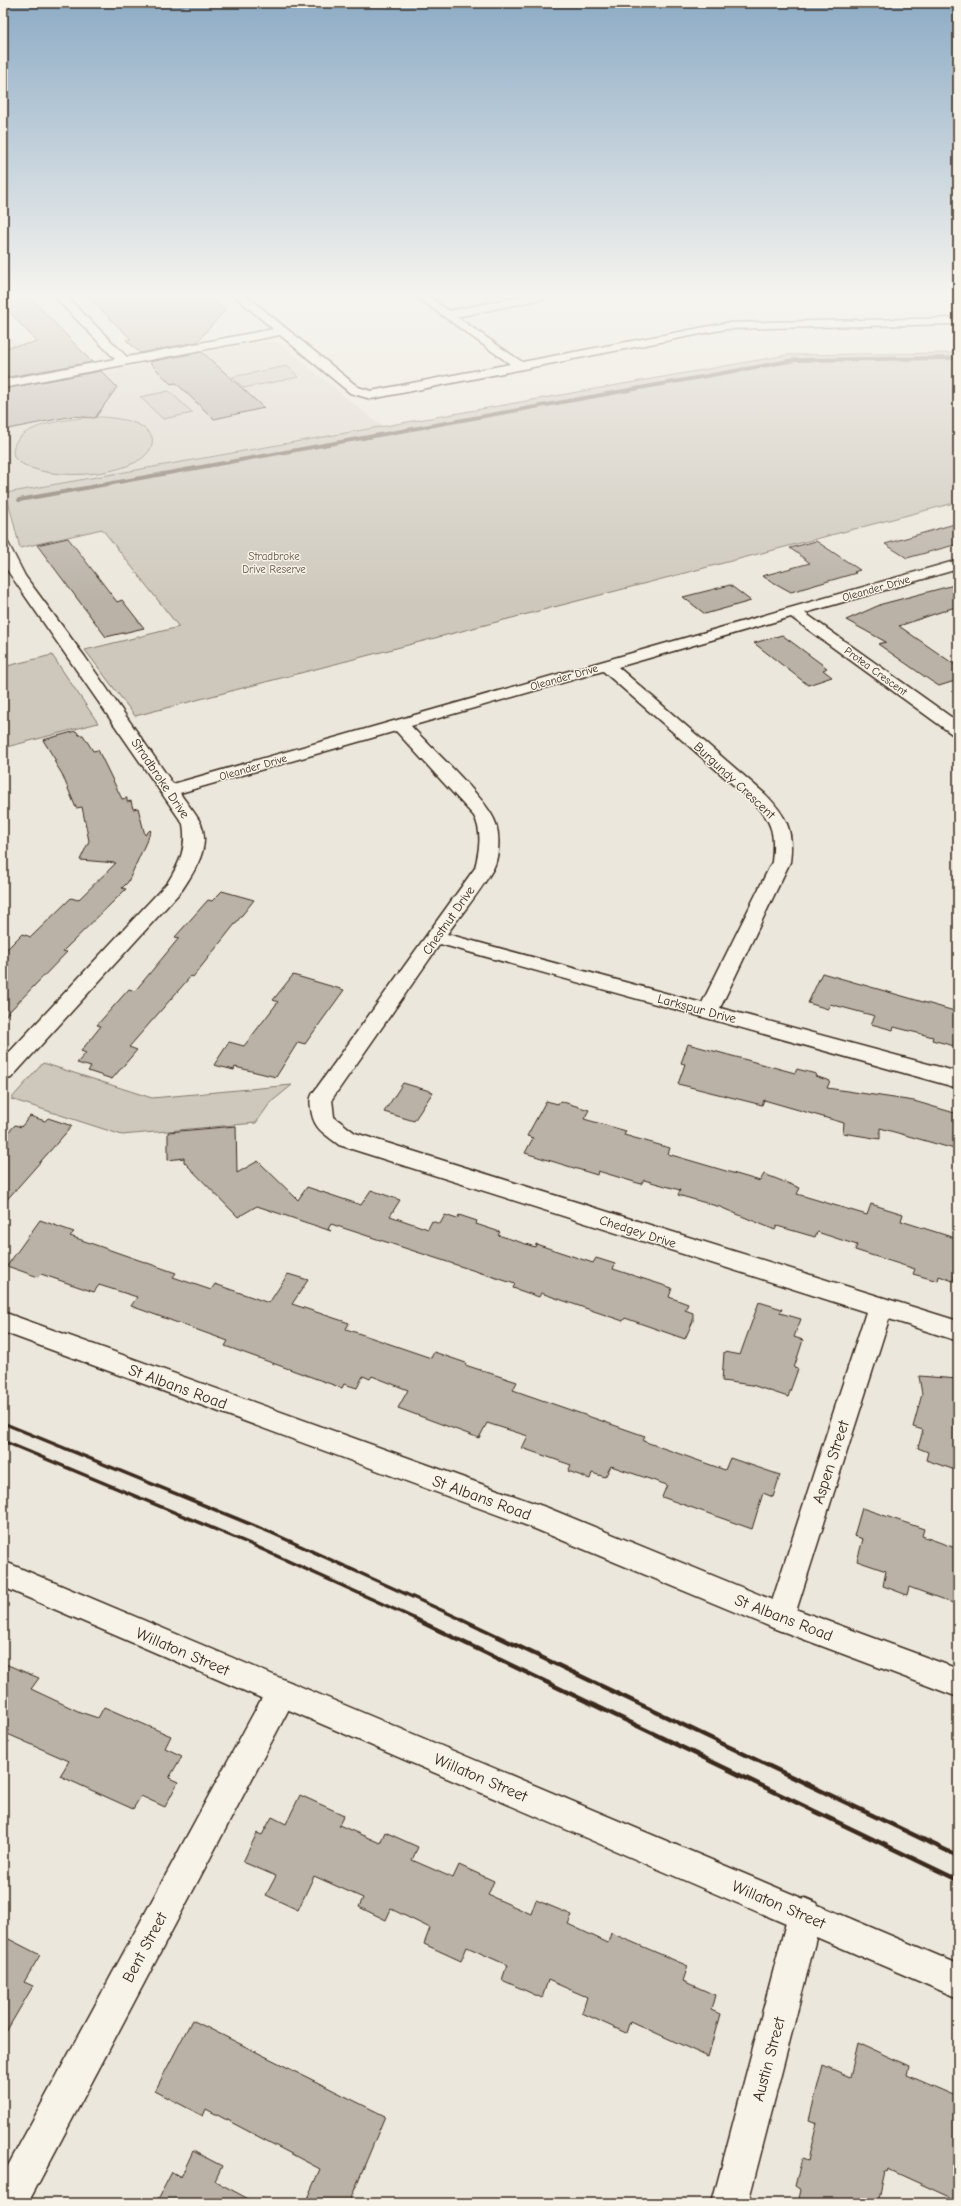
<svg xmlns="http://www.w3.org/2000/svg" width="961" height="2206" font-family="'Comic Neue',sans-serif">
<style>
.built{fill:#ddd7cc}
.green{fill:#cec8bc;stroke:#84796d}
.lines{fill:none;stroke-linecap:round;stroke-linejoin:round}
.stream{stroke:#7c7064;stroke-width:4}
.building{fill:#bab2a7;stroke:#3b2a1e}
.minor-casing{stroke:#3b2a1e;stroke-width:3}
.tertiary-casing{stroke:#3b2a1e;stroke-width:3}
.secondary-casing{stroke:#3b2a1e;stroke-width:3}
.minor{fill:#f7f3e8;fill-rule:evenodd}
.tertiary{fill:#f7f3e8;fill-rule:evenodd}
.secondary{fill:#f7f3e8;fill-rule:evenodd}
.rail-far1{stroke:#3b2a1e;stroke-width:3.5}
.rail{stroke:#3b2a1e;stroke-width:4.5}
.labels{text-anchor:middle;stroke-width:3;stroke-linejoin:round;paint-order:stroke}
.far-park-label{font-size:11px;fill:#605246;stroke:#f7f3e8}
.far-street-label{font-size:11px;fill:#3b2a1e;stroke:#f7f3e8}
.street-label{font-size:13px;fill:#3b2a1e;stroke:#f7f3e8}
.near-street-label{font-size:16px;fill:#3b2a1e;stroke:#f7f3e8}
</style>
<rect width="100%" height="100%" fill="#ece7dc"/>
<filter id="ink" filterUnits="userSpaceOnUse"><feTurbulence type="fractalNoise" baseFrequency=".025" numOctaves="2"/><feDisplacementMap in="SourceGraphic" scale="8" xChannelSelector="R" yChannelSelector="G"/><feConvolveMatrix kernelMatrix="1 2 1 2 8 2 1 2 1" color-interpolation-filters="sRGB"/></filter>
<g filter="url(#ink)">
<g class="built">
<path d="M 3,331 L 5,331 L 44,371 L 3,379 Z"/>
<path d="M 267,340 L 278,342 L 382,427 L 6,493 L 3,484 L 3,392 Z"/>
</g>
<g class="green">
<path d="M 958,353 L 958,502 L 135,716 L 85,650 L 179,627 L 102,529 L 20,548 L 6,493 L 787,355 Z"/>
<path d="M 287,366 L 299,377 L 244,388 L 232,377 Z"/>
<path d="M 169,391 L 193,413 L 163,419 L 140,397 Z"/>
<path d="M 104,417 C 121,419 143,421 152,437 C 160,477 38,487 14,457 C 5,422 82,417 104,417 Z"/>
<path d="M 52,655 L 98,723 L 3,748 L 3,667 Z"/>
<path d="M 43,1063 L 152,1098 L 292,1085 L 270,1103 L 256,1123 L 122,1135 L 11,1099 Z"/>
</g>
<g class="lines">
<path class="stream" d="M 19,500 L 795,360 L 958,358"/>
</g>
<g class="building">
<path d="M 3,293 L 26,293 L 92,362 L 3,378 L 3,348 L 37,342 L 3,305 Z"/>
<path d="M 84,293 L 205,293 L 225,310 L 197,342 L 140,353 L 126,340 L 131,339 Z"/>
<path d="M 202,352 L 264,408 L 214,419 L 176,383 L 171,384 L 149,362 Z"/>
<path d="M 101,371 L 117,387 L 95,418 L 73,416 L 3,430 L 3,389 Z"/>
<path d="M 958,523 L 958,544 L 907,558 L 885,544 Z"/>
<path d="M 68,538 L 117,602 L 122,600 L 144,628 L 106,637 L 37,545 Z"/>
<path d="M 816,541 L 860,570 L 854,572 L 856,573 L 791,592 L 762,576 L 810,563 L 790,548 Z"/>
<path d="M 958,584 L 958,606 L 899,626 L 958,667 L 958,680 L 939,686 L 931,681 L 878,644 L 886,642 L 846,620 L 882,604 Z"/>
<path d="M 730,585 L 751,601 L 705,614 L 683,597 Z"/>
<path d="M 782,635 L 827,668 L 823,670 L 832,677 L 808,685 L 754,643 Z"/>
<path d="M 76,731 L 79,735 L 83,735 L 93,751 L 98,750 L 122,799 L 127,798 L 127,802 L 131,801 L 133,809 L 138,808 L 145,835 L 150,830 L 151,831 L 128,882 L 122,888 L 126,889 L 63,951 L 67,952 L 3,1018 L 3,953 L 22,934 L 31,937 L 71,898 L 78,900 L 116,863 L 80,860 L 89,841 L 82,807 L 76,808 L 62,774 L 54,761 L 56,761 L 43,740 Z"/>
<path d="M 222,891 L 254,900 L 193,977 L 191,976 L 129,1047 L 137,1050 L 112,1079 L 88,1071 L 91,1067 L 77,1063 L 86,1053 L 81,1051 L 101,1026 L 97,1025 L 129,989 L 135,991 L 179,938 L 175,937 L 208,900 L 212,901 Z"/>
<path d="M 822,973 L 958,1012 L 958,1047 L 932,1040 L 933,1037 L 894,1027 L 893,1030 L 871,1024 L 875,1016 L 830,1004 L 828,1009 L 808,1003 Z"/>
<path d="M 293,975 L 344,990 L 305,1044 L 298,1042 L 276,1077 L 235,1067 L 234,1070 L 214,1065 L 229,1042 L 244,1046 L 278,1002 L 273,1000 Z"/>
<path d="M 688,1044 L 795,1073 L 797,1069 L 816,1074 L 815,1076 L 830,1081 L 827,1088 L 914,1101 L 958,1114 L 958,1150 L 880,1128 L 880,1139 L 843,1133 L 844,1123 L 764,1100 L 762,1105 L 678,1084 L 685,1064 L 681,1063 Z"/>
<path d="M 403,1083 L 433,1092 L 414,1121 L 384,1112 Z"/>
<path d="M 546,1101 L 558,1104 L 560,1101 L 589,1110 L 584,1119 L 626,1131 L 624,1135 L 670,1148 L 668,1154 L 760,1181 L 764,1174 L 800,1188 L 797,1194 L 867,1215 L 871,1204 L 903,1214 L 901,1221 L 958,1239 L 958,1262 L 953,1281 L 939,1276 L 938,1281 L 913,1274 L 915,1269 L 855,1250 L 857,1245 L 817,1232 L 815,1237 L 777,1226 L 775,1230 L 720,1207 L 678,1195 L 680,1190 L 644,1180 L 641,1184 L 598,1171 L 597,1175 L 525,1153 L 533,1138 L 527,1136 Z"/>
<path d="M 30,1116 L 45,1121 L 48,1118 L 72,1126 L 3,1204 L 3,1138 L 15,1125 L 21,1127 Z"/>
<path d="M 236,1126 L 237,1173 L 258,1161 L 298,1200 L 307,1187 L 361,1205 L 371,1190 L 400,1200 L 390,1216 L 428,1229 L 432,1221 L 440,1224 L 445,1215 L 457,1219 L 459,1215 L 477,1221 L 476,1224 L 500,1232 L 498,1235 L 535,1247 L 536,1244 L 593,1263 L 596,1258 L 615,1264 L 613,1269 L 672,1288 L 669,1297 L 688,1304 L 685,1310 L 693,1313 L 693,1321 L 685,1339 L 625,1318 L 623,1321 L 541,1293 L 539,1297 L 513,1288 L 515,1284 L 331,1224 L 328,1229 L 331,1231 L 257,1206 L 238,1217 L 184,1162 L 184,1158 L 168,1160 L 168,1132 Z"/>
<path d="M 40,1220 L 74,1232 L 70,1236 L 176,1273 L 173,1277 L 211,1290 L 215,1284 L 269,1303 L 288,1274 L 308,1280 L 292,1304 L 349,1323 L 346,1329 L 431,1358 L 434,1352 L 466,1363 L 465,1365 L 517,1382 L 513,1390 L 645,1436 L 643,1441 L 725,1470 L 730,1458 L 780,1475 L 773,1497 L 763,1493 L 752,1529 L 662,1497 L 667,1485 L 611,1466 L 605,1477 L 592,1473 L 590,1479 L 568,1471 L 571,1465 L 522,1448 L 528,1436 L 487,1423 L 479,1438 L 398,1408 L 408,1390 L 372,1376 L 370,1379 L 363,1376 L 357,1388 L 344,1384 L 342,1388 L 225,1346 L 228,1341 L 131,1306 L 137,1297 L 99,1285 L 94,1292 L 41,1274 L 38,1277 L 7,1266 Z"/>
<path d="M 759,1302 L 782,1309 L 780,1313 L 801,1319 L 794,1337 L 803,1340 L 794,1368 L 798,1369 L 788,1397 L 752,1385 L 722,1381 L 724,1352 L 740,1355 Z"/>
<path d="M 919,1376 L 958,1379 L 958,1471 L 926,1460 L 928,1452 L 918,1448 L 923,1430 L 913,1427 L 922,1394 Z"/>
<path d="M 862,1508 L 924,1529 L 922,1536 L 958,1549 L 958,1605 L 909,1587 L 907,1595 L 883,1586 L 886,1571 L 857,1561 L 863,1539 L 854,1536 Z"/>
<path d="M 3,1663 L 39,1678 L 31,1689 L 80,1712 L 98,1718 L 104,1707 L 171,1736 L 165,1748 L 182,1756 L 169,1778 L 178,1782 L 165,1807 L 141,1796 L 133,1809 L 60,1776 L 69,1761 L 3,1732 Z"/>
<path d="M 300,1795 L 344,1815 L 339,1825 L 380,1843 L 385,1832 L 418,1847 L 412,1860 L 453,1878 L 459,1865 L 494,1881 L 488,1895 L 531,1914 L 536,1900 L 572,1915 L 568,1924 L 608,1943 L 611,1933 L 688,1966 L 683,1981 L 715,1995 L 711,2010 L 720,2014 L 708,2057 L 630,2021 L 626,2033 L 582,2013 L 587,1997 L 548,1980 L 542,1998 L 502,1980 L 507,1965 L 467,1947 L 461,1961 L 424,1944 L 430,1928 L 391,1909 L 386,1920 L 359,1907 L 363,1898 L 314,1876 L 298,1910 L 266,1895 L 276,1876 L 243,1862 L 257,1833 L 262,1835 L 272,1817 L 286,1824 Z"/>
<path d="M 3,1936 L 40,1955 L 24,1982 L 33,1986 L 3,2037 Z"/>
<path d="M 192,2020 L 385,2116 L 349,2203 L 305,2203 L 320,2169 L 206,2109 L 203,2116 L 155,2091 Z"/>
<path d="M 858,2043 L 909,2066 L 907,2075 L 958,2097 L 958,2201 L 888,2169 L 887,2172 L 885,2171 L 878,2203 L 798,2203 L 801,2190 L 795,2186 L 802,2159 L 808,2161 L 817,2123 L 809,2120 L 823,2065 L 850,2077 Z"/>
<path d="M 193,2151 L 222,2166 L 215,2181 L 256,2203 L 156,2203 L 172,2172 L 181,2177 Z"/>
</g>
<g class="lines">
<g class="minor-casing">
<g id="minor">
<path d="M 51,293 L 63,293 L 127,357 L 273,329 L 231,293 L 243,293 L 358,387 L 371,391 L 510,364 L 411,293 L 424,293 L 449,311 L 538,293 L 561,293 L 556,296 L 457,317 L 522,362 L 726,323 L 958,318 L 958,324 L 726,329 L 371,399 L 350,393 L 280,335 L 3,388 L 3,380 L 115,359 Z"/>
<path d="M 3,542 L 8,543 L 25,576 L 85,657 L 173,784 L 958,560 L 958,569 L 805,613 L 958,722 L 958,735 L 952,734 L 791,617 L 618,667 L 765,794 C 787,816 794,831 790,862 L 720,1008 L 958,1072 L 958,1088 L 440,944 L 332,1099 L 334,1117 L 355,1133 L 958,1321 L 958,1341 L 889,1319 L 791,1627 L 781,1631 L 771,1627 L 767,1617 L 866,1312 L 339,1145 C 324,1133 313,1129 311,1108 C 310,1101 310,1098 313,1093 L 475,868 C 479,851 483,833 474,816 L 396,731 L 180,793 C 186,803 196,813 201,824 C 211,847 194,872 182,890 L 11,1078 L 3,1080 L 3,1059 L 168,882 C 180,863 187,847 183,824 L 5,567 ZM 603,671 L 753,802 C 773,822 775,834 772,862 L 702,1003 L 447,934 C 462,913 480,892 493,869 C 499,858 500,837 496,824 C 489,800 430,747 411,726 Z"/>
<path d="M 281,1679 L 292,1683 L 296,1693 L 292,1703 L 28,2203 L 3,2203 L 3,2175 L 270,1683 Z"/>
<path d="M 805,1898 L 817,1903 L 822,1915 L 748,2203 L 712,2203 L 788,1915 L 793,1903 Z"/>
</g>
</g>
<g class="tertiary-casing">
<path id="tertiary" d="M 3,1561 L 958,1964 L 958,1998 L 3,1587 Z"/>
</g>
<g class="secondary-casing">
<path id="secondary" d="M 3,1312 L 548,1508 L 787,1606 L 958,1669 L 958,1697 L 771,1627 L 528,1526 L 3,1332 Z"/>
</g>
<use href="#minor" class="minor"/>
<use href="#tertiary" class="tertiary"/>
<use href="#secondary" class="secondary"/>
<g class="rail-far1">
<path d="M 3,1423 L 272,1533 L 463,1620"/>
<path d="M 3,1441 L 248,1543 L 418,1620"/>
</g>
<g class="rail">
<path d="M 415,1619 L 958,1880"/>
<path d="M 461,1619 L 958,1856"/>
</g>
</g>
</g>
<linearGradient id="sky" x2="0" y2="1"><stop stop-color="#8eacc6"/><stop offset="0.49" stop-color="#f6f4ef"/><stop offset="1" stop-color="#f6f4ef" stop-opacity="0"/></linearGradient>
<rect width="961" height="602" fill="url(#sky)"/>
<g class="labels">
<g class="far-park-label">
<text x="274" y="560">Stradbroke<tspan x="274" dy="13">Drive Reserve</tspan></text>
</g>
<g class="far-street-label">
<text transform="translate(876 588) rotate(-16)" y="4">Oleander Drive</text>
<text transform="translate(876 671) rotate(36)" y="4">Protea Crescent</text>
<text transform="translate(564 677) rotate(-16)" y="4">Oleander Drive</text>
<text transform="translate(253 767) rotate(-16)" y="4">Oleander Drive</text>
</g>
<g class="street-label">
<text transform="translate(161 778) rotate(56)" y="5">Stradbroke Drive</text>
<text transform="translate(735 780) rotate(43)" y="5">Burgundy Crescent</text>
<text transform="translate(448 920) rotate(-55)" y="5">Chestnut Drive</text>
<text transform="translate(697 1008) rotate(15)" y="5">Larkspur Drive</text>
<text transform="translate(638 1231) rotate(18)" y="5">Chedgey Drive</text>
</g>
<g class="near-street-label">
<text transform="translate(178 1386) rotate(20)" y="6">St Albans Road</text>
<text transform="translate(830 1462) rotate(-72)" y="6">Aspen Street</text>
<text transform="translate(482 1497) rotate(20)" y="6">St Albans Road</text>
<text transform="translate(784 1617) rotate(21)" y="6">St Albans Road</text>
<text transform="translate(183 1651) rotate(23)" y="6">Willaton Street</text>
<text transform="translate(481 1777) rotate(23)" y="6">Willaton Street</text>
<text transform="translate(779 1904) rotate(23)" y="6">Willaton Street</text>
<text transform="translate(144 1947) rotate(-62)" y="6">Bent Street</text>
<text transform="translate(768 2059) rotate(-75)" y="6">Austin Street</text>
</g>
</g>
<rect width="961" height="2206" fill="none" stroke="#f7f3e8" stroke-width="16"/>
<rect x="8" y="8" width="945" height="2190" fill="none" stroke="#3b2a1e" stroke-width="1.5" filter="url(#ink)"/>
</svg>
